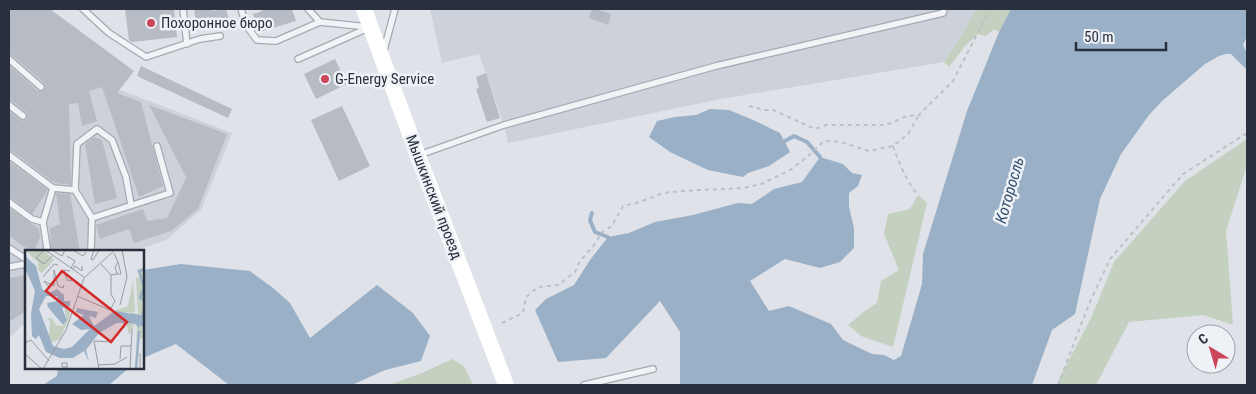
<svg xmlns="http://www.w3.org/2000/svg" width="1256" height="394" font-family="'Roboto Condensed',sans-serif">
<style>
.built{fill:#cdd1da}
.green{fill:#c4d1c0}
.water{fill:#9ab0c7}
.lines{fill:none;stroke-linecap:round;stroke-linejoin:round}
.stream{stroke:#9ab0c7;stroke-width:4}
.building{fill:#b6bbc4}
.lane-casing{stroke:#a4a9b2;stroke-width:8}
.path{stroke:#bdc0c6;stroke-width:2;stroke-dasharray:4 4;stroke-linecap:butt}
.lane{stroke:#f1f3f6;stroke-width:5.5}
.secondary{stroke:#fff;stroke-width:16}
.poi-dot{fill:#cb465a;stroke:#eef1f5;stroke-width:2}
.labels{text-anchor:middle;stroke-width:5;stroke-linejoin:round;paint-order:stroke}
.poi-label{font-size:15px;fill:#28303e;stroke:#eef1f5;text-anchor:start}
.street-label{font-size:15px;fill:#28303e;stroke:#eef1f5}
.water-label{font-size:16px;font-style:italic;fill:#334f71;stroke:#eef1f5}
.inset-river{fill:none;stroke:#9ab0c7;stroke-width:2.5}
.inset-road{fill:none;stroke:#969ba4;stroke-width:1}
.view{fill:#d62828;fill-opacity:0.15;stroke:#d62828;stroke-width:2.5}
.inset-edge{fill:none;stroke:#28303e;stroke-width:2.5}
</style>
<rect width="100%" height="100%" fill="#dfe2e8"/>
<g class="built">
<path d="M 9,9 L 11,9 L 118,89 L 232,133 L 201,210 L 166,240 L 134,251 L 26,252 L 26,322 L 9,338 Z"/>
<path d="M 430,9 L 976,9 L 963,33 L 944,62 L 721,99 L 508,143 L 504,125 L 479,54 L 442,63 Z"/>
</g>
<g class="green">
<path d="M 976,9 L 1011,9 L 999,32 L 994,29 L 986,36 L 978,34 L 965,46 L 949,67 L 944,62 L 963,33 Z"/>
<path d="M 1247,139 L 1247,165 L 1226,231 L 1233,325 L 1203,315 L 1129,322 L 1096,385 L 1059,385 L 1059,379 L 1091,318 L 1114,262 L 1185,181 Z"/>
<path d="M 918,195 L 927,203 L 893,347 L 861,336 L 848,325 L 865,311 L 877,303 L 881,281 L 899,270 L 884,234 L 888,214 L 910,209 Z"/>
<path d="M 452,359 L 464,366 L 473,385 L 389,385 L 422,373 Z"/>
</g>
<g class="water">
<path d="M 1011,9 L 1247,9 L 1247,36 L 1243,45 L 1246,51 L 1247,52 L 1247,70 L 1231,54 L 1226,54 L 1219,56 L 1205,64 L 1162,101 L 1149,115 L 1121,154 L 1100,199 L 1075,314 L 1052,330 L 1032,385 L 680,385 L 680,332 L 660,301 L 606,358 L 558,362 L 535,310 L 546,299 L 574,285 L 590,260 L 608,237 L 629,233 L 655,222 L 693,215 L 738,203 L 752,204 L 774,189 L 802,182 L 820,157 L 843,164 L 852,173 L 862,175 L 858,186 L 849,193 L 849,207 L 854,228 L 854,248 L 840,262 L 820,268 L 785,259 L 750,281 L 769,311 L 789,306 L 831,324 L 843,340 L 872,354 L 884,355 L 894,360 L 901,356 L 922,284 L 923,254 L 967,111 L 999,32 Z"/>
<path d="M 710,109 L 729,110 L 751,119 L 780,133 L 790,152 L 769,166 L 748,173 L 743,177 L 708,170 L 670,152 L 649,137 L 657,121 L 675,117 L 696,115 Z"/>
<path d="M 181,264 L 250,271 L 273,288 L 290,303 L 310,338 L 377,285 L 413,313 L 430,336 L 421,361 L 385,370 L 352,385 L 229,385 L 176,344 L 143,358 L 143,270 Z"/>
<path d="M 58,368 L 129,368 L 109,385 L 43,385 L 57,376 Z"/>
</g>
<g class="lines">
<g class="stream">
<path d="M 785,141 L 794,136 L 807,142 L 820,157"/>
<path d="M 592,213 L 590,220 L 595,232 L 608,237"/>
</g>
</g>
<g class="building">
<path d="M 9,9 L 50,9 L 134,71 L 117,93 L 141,102 L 163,186 L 139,197 L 102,87 L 89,91 L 97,121 L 82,126 L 78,103 L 69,104 L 71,185 L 55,183 L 54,180 L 53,182 L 12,151 L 9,150 L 9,111 L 22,121 L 25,120 L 28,116 L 26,112 L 12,101 L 9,100 L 9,65 L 38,91 L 43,91 L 46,87 L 44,83 L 12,55 L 9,54 Z"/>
<path d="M 125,9 L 174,9 L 177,37 L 132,42 L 129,40 Z"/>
<path d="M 194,9 L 213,9 L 213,11 L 226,9 L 229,21 L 196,25 Z"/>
<path d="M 261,9 L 292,9 L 296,21 L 259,32 L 253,14 L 262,11 Z"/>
<path d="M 592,9 L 596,9 L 611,14 L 608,25 L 589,18 Z"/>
<path d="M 335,59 L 347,84 L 316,99 L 304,74 Z"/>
<path d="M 141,66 L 232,109 L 228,118 L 137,76 Z"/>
<path d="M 486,73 L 500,118 L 487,122 L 476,89 L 479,88 L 476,77 Z"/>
<path d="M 149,105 L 227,134 L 198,209 L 171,231 L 134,243 L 129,229 L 100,239 L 96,225 L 143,209 L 147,221 L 167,218 L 187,176 L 186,177 Z"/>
<path d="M 342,106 L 370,166 L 339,181 L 311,120 Z"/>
<path d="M 94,137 L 102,140 L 117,198 L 95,204 L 85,144 Z"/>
<path d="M 9,161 L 48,190 L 32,214 L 12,198 L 9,197 Z"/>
<path d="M 56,193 L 70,194 L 80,252 L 51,252 L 50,228 L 60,224 Z"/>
<path d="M 9,208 L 39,229 L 40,237 L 34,252 L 32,252 L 9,236 Z"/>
<path d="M 26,275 L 26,311 L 9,322 L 9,278 Z"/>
</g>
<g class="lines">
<g class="lane-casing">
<g id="lane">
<path d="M 83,9 L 109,33 L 146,57 L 200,39 L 220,36"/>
<path d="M 183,9 L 187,44"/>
<path d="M 241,9 L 246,25 L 257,40 L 276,41 L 320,22"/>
<path d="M 308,9 L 320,22 L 368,27"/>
<path d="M 384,50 L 395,9"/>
<path d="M 9,59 L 41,87"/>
<path d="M 298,59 L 368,28"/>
<path d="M 9,105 L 23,116"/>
<path d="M 9,155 L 53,188 L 75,190 L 92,218 L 170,193 L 157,146"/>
<path d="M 419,155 L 504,125 L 716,66 L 943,13 L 944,9"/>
<path d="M 75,190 L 77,144 L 97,129 L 112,140 L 126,177 L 131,205"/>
<path d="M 9,202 L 32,219 L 43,222 L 47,248 L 46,252"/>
<path d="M 43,222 L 53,188"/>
<path d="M 9,248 L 26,259"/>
<path d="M 91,249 L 92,218"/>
<path d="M 9,267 L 26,264"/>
<path d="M 584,385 L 653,369"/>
</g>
</g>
<g class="path">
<path d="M 749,106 L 764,110 L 773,110 L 815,129 L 826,125 L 886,125 L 907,116 L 919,115 L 953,81 L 990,9"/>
<path d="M 893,146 C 899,163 906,181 918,195"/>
<path d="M 502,323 L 523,313 L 526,297 L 538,287 L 558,285 L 575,272 L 580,261 L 595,244 L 602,232 L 612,226 L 623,206 L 640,202 L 663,193 L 681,191 L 744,188 L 765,183 L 769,180 L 789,171 L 808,156 L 824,141 L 841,142 L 869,151 L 893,146 L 908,134 L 919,115"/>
<path d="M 1058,385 L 1089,304 L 1110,259 L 1183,174 L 1247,133"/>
</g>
<use href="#lane" class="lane"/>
<path class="secondary" d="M 364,9 L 418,156 L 506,385"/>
</g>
<g class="poi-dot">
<circle cx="151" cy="23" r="5"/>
<circle cx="325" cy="79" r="5"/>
</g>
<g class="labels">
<g class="poi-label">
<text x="161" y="28">Похоронное бюро</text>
<text x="335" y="84">G-Energy Service</text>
</g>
<g class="street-label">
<text transform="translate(434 197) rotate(69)" y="5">Мышкинский проезд</text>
</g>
<g class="water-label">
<text transform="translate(1009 190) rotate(-74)" y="6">Которосль</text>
</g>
</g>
<g transform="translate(25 250)">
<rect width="119" height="119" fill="#dfe2e8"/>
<path d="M 0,0 L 19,1 L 29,10 L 17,23 L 13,20 L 13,12 ZM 119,17 L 118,64 L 108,66 L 104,62 L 83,63 L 103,56 L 108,30 L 110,62 L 105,62 L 113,64 L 111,28 L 115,27 L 114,19 ZM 39,57 L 46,58 L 44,68 L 35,89 L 28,92 L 24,89 L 25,71 L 21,68 L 27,68 L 31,75 L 38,76 L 42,70 ZM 101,73 L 119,76 L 119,88 L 112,89 L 110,119 L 112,77 L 110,75 L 105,76 L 109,76 L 104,85 Z" fill="#c4d1c0"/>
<path d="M 0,6 L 11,16 L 17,39 L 24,43 L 32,39 L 39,45 L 39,51 L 45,51 L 45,56 L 37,58 L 42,70 L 38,75 L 23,57 L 22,53 L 33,51 L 32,46 L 21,46 L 14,59 L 28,96 L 39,99 L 47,97 L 65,79 L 56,80 L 47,74 L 59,65 L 51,62 L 52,58 L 73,62 L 71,68 L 64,66 L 69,76 L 90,61 L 116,65 L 119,55 L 119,76 L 114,76 L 114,79 L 111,74 L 100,73 L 100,80 L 98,73 L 92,73 L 74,83 L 61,100 L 64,112 L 59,101 L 48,108 L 35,108 L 21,102 L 14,85 L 11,89 L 7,86 L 6,64 L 10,41 L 0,18 Z" fill="#9ab0c7"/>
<path class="inset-river" d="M 119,20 L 114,21 L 119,37 L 115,48 L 119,50M 111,119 L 114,81"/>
<path class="inset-road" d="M 19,0 L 11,8 L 19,14 L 28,5M 20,0 L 59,27M 27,0 L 37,6 L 40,0M 48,0 L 58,6 L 61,2M 69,0 L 66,9 L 68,10 L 74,0M 89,3 L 93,12 L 90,17 L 92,24 L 96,24 L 93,12M 42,6 L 50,11 L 46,18M 76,14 L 86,25 L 92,24M 48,19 L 50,16 L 57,21 L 57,16M 45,21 L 39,20 L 42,30 L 47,31M 18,27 L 29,14 L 33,15M 24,37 L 19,31 L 29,36 L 29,20 L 33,36 L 38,38 L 39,35M 52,46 L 85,60 L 90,51 L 86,44 L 86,25M 95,55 L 102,27 L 97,0M 0,93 L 6,90 L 24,111M 0,104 L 17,119M 95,109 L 96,96 L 106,96M 73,115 L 90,114 L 102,107M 18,119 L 41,80 L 59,28 L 90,0M 42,119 L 42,113 L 37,113 L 37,117 L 42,117M 74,119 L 69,91 L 88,92M 105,119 L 107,79M 115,119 L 115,103"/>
<path class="view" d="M 37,21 L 102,72 L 86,92 L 21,41 Z"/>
<rect width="119" height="119" class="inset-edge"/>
</g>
<rect width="1256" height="394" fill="none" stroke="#28303e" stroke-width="20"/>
<g transform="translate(1211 349) rotate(322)"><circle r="24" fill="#eef1f5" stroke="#9fa4ac"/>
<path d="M0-4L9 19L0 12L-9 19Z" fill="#cb465a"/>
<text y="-8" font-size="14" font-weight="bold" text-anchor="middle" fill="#28303e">С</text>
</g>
<path d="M1076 42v8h90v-8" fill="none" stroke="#28303e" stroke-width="2.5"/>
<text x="1084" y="42" font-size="15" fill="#28303e" stroke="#eef1f5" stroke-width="4" paint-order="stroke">50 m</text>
</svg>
